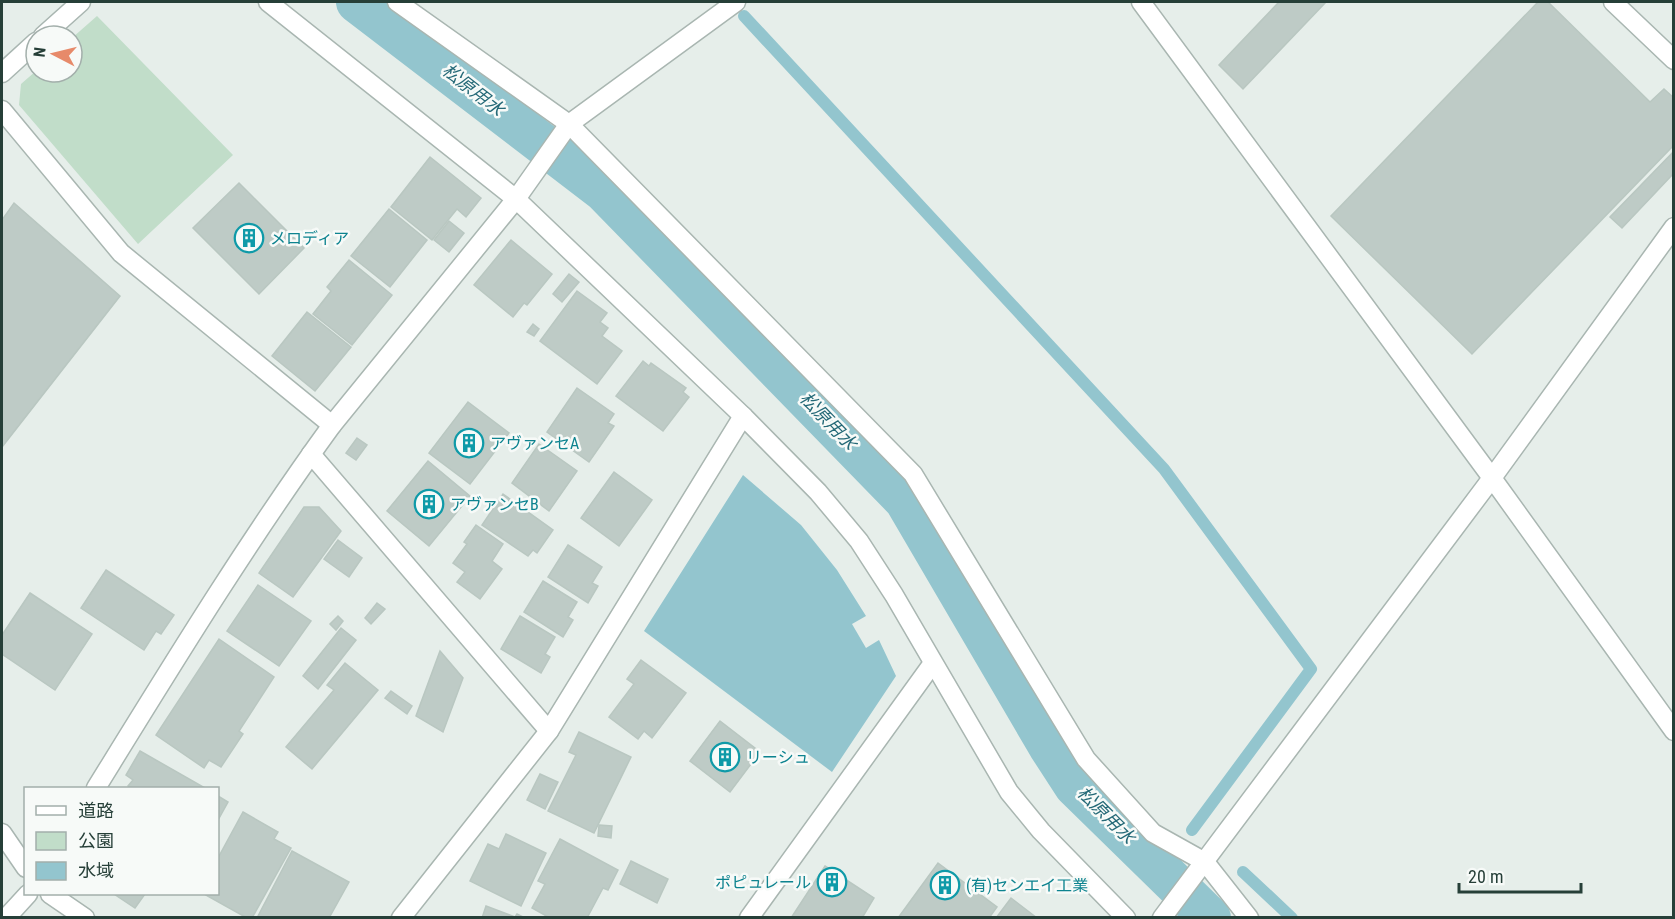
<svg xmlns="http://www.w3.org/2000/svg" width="1675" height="919" font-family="'Roboto Condensed','Noto Sans JP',sans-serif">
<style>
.green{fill:#c1ddc9}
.water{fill:#93c5ce}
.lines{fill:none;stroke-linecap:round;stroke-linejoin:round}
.stream{stroke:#93c5ce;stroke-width:12}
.canal{stroke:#93c5ce;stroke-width:42}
.building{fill:#becbc6;stroke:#b9c7c1;stroke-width:1.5}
.minor-casing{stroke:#a9b6b1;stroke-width:21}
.minor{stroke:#fff;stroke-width:18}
.labels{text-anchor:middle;stroke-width:5;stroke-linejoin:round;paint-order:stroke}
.culture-label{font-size:16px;fill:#0d838f;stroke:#f7faf8;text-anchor:start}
.water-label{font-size:18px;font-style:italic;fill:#246977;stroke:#f7faf8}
</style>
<rect width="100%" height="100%" fill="#e6eeea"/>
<path class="green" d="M 97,16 L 233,155 L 138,244 L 19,105 L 21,84 L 36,71 L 72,72 L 72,38 Z"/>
<path class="water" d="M 743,475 L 801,525 L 837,570 L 866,616 L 852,624 L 866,648 L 879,640 L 896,676 L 832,772 L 644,631 Z"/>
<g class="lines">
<g class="stream">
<path d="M 744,16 L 1164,469 L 1311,669 L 1192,830"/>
<path d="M 1243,872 L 1292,918"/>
</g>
<path class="canal" d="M 357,2 L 604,191 L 905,500 L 1049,746 L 1075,786 L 1210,918"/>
</g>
<g class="building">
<path d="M 1279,2 L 1326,2 L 1243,89 L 1219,65 Z"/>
<path d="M 1538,2 L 1548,2 L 1650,102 L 1664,89 L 1674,98 L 1674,145 L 1472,354 L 1331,216 Z"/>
<path d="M 1674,151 L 1674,173 L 1622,228 L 1610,217 Z"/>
<path d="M 430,157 L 481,198 L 466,217 L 457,209 L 432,240 L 391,207 Z"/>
<path d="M 239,183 L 304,248 L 259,294 L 193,228 Z"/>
<path d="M 14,203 L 120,296 L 2,447 L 2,220 Z"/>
<path d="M 389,209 L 427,240 L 390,287 L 351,256 Z"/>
<path d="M 449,221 L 464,233 L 449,252 L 434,240 Z"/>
<path d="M 511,240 L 552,274 L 527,305 L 524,303 L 513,317 L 474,285 Z"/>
<path d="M 349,260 L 392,295 L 352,345 L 313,314 L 331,291 L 327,287 Z"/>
<path d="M 569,274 L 579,282 L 562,302 L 553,294 Z"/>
<path d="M 577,291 L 607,313 L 600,322 L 608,328 L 602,336 L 622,351 L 597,384 L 540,341 Z"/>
<path d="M 307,312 L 351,347 L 315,391 L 272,356 Z"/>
<path d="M 533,324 L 539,329 L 534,336 L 527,332 Z"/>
<path d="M 643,361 L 649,366 L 651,363 L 686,388 L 683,392 L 689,397 L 663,431 L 616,396 Z"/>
<path d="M 577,388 L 614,414 L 608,423 L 614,426 L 589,462 L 547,432 Z"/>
<path d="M 468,402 L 509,433 L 470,484 L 429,453 Z"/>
<path d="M 357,438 L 367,445 L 356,460 L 346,453 Z"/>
<path d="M 539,444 L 577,471 L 549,511 L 512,483 Z"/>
<path d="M 428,461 L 470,496 L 429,546 L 387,511 Z"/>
<path d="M 614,472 L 652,500 L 619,546 L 581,518 Z"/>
<path d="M 503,494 L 553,530 L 537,553 L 533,550 L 528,556 L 482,525 Z"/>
<path d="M 304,507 L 319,507 L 341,531 L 293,597 L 259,573 Z"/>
<path d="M 476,525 L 503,544 L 492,561 L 502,569 L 480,599 L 457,582 L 465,572 L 453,563 L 467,544 L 464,542 Z"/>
<path d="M 338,540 L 362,558 L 349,577 L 324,559 Z"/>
<path d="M 568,545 L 602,567 L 592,583 L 598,586 L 588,603 L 548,577 Z"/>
<path d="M 106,570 L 174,615 L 161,634 L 156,631 L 144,650 L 81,608 Z"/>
<path d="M 543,581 L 577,602 L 568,617 L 573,620 L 563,637 L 524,612 Z"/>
<path d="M 258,585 L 311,621 L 279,666 L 227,631 Z"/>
<path d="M 30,593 L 92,634 L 55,690 L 2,654 L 2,635 Z"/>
<path d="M 377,603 L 385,609 L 371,624 L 365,618 Z"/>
<path d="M 338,616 L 343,621 L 336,630 L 330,624 Z"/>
<path d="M 520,616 L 555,637 L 545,654 L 550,657 L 541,673 L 501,649 Z"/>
<path d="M 341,628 L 356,640 L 318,689 L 303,676 Z"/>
<path d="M 219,639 L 274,677 L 239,731 L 243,734 L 221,767 L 209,760 L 204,768 L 156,735 Z"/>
<path d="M 440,651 L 463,678 L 443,732 L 416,716 Z"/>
<path d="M 641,660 L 686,693 L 652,738 L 644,731 L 638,739 L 609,717 L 634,684 L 627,679 Z"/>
<path d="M 345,663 L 378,690 L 312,769 L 286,747 L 334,690 L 327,685 Z"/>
<path d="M 391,691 L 412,706 L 407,714 L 385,698 Z"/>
<path d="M 720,721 L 760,752 L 730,792 L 690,761 Z"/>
<path d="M 579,732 L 631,757 L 594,833 L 548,811 L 576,755 L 569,752 Z"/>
<path d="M 140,751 L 205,788 L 133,788 L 128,786 L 133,780 L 126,775 Z"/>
<path d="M 540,774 L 558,782 L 545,809 L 527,800 Z"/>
<path d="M 218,796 L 228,802 L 218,820 Z"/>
<path d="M 243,812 L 278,832 L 274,839 L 291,848 L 252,918 L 247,918 L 204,894 L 218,894 L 218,858 Z"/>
<path d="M 599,825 L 612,826 L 611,838 L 598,836 Z"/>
<path d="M 506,834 L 546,853 L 521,906 L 470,881 L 488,844 L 499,849 Z"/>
<path d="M 560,839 L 618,870 L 608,890 L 603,888 L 587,918 L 550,918 L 532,908 L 545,884 L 538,881 Z"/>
<path d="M 292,851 L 349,882 L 329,918 L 257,918 Z"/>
<path d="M 631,861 L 668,879 L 657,903 L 620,884 Z"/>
<path d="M 938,863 L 997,907 L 989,918 L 898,918 Z"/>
<path d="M 825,866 L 874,898 L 862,918 L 791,918 Z"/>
<path d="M 114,894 L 145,894 L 135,908 Z"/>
<path d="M 1011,898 L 1037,918 L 996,918 Z"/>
<path d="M 486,906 L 515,917 L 517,914 L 525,918 L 482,918 Z"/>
</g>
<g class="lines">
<g class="minor-casing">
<g id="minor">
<path d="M 268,2 L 516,199 L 743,416 L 818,492 L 859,541 L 894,595 L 1009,792 L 1041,831 L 1126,918"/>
<path d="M 397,2 L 569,124 L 913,474 L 1086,759 L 1153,833 L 1205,862 L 1249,918"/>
<path d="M 1141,2 L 1492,478 L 1674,731"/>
<path d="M 1613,2 L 1674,60"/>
<path d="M 43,36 L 81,2"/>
<path d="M 2,73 L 36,42"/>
<path d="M 2,110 L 121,253 L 332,425"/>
<path d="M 311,454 L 549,731"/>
<path d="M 96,788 C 172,665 247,542 332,425 L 516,199 L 569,124 L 736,2"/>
<path d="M 2,833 L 26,868"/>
<path d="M 50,894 L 85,918"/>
<path d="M 6,918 L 28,894"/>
<path d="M 401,918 L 549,731 L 743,416"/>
<path d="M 749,918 L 933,663"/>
<path d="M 1162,918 L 1492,478 L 1674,227"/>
</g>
</g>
<use href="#minor" class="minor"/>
</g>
<defs>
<g id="building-ring" transform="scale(1.5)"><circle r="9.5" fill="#f7faf8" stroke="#0f9aa8" stroke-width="1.5"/><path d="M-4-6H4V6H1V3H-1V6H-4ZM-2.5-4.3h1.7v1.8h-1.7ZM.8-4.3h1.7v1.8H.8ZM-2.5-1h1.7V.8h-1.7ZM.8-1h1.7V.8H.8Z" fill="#0f9aa8"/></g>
</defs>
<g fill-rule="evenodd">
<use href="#building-ring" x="249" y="238"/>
<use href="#building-ring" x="469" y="443"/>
<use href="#building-ring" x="429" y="504"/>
<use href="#building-ring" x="725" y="757"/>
<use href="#building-ring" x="832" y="882"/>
<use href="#building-ring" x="945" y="885"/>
</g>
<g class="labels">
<g class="culture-label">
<text x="270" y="244">メロディア</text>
<text x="490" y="449">アヴァンセA</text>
<text x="450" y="510">アヴァンセB</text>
<text x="746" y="763">リーシュ</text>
<text x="811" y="888" text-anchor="end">ポピュレール</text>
<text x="966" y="891">(有)センエイ工業</text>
</g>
<g class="water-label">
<text transform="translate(473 90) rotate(38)" y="6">松原用水</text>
<text transform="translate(828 421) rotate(46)" y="6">松原用水</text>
<text transform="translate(1106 815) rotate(45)" y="6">松原用水</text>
</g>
</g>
<rect width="1675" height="919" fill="none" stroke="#263f38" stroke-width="6"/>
<rect x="24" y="787" width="195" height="108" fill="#f7faf8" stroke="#a3afab" stroke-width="1.5"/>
<rect x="36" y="806" width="30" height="9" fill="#ffffff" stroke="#a3afab" stroke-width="1.5"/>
<text x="78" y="817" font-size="18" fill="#263f38">道路</text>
<rect x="36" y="832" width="30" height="18" fill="#c1ddc9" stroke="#a3afab" stroke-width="1.5"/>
<text x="78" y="847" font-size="18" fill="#263f38">公園</text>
<rect x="36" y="862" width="30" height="18" fill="#93c5ce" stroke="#a3afab" stroke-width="1.5"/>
<text x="78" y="877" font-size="18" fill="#263f38">水域</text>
<g transform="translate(54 54) rotate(277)"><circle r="28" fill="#f7faf8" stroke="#a3afab" stroke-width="1.5"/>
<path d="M0-4.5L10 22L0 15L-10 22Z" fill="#e78a6a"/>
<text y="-9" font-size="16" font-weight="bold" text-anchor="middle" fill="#263f38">N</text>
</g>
<path d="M1459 883v9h122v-9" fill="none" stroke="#263f38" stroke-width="3"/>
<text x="1468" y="883" font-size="18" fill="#263f38" stroke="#f7faf8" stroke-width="4.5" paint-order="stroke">20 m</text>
</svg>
